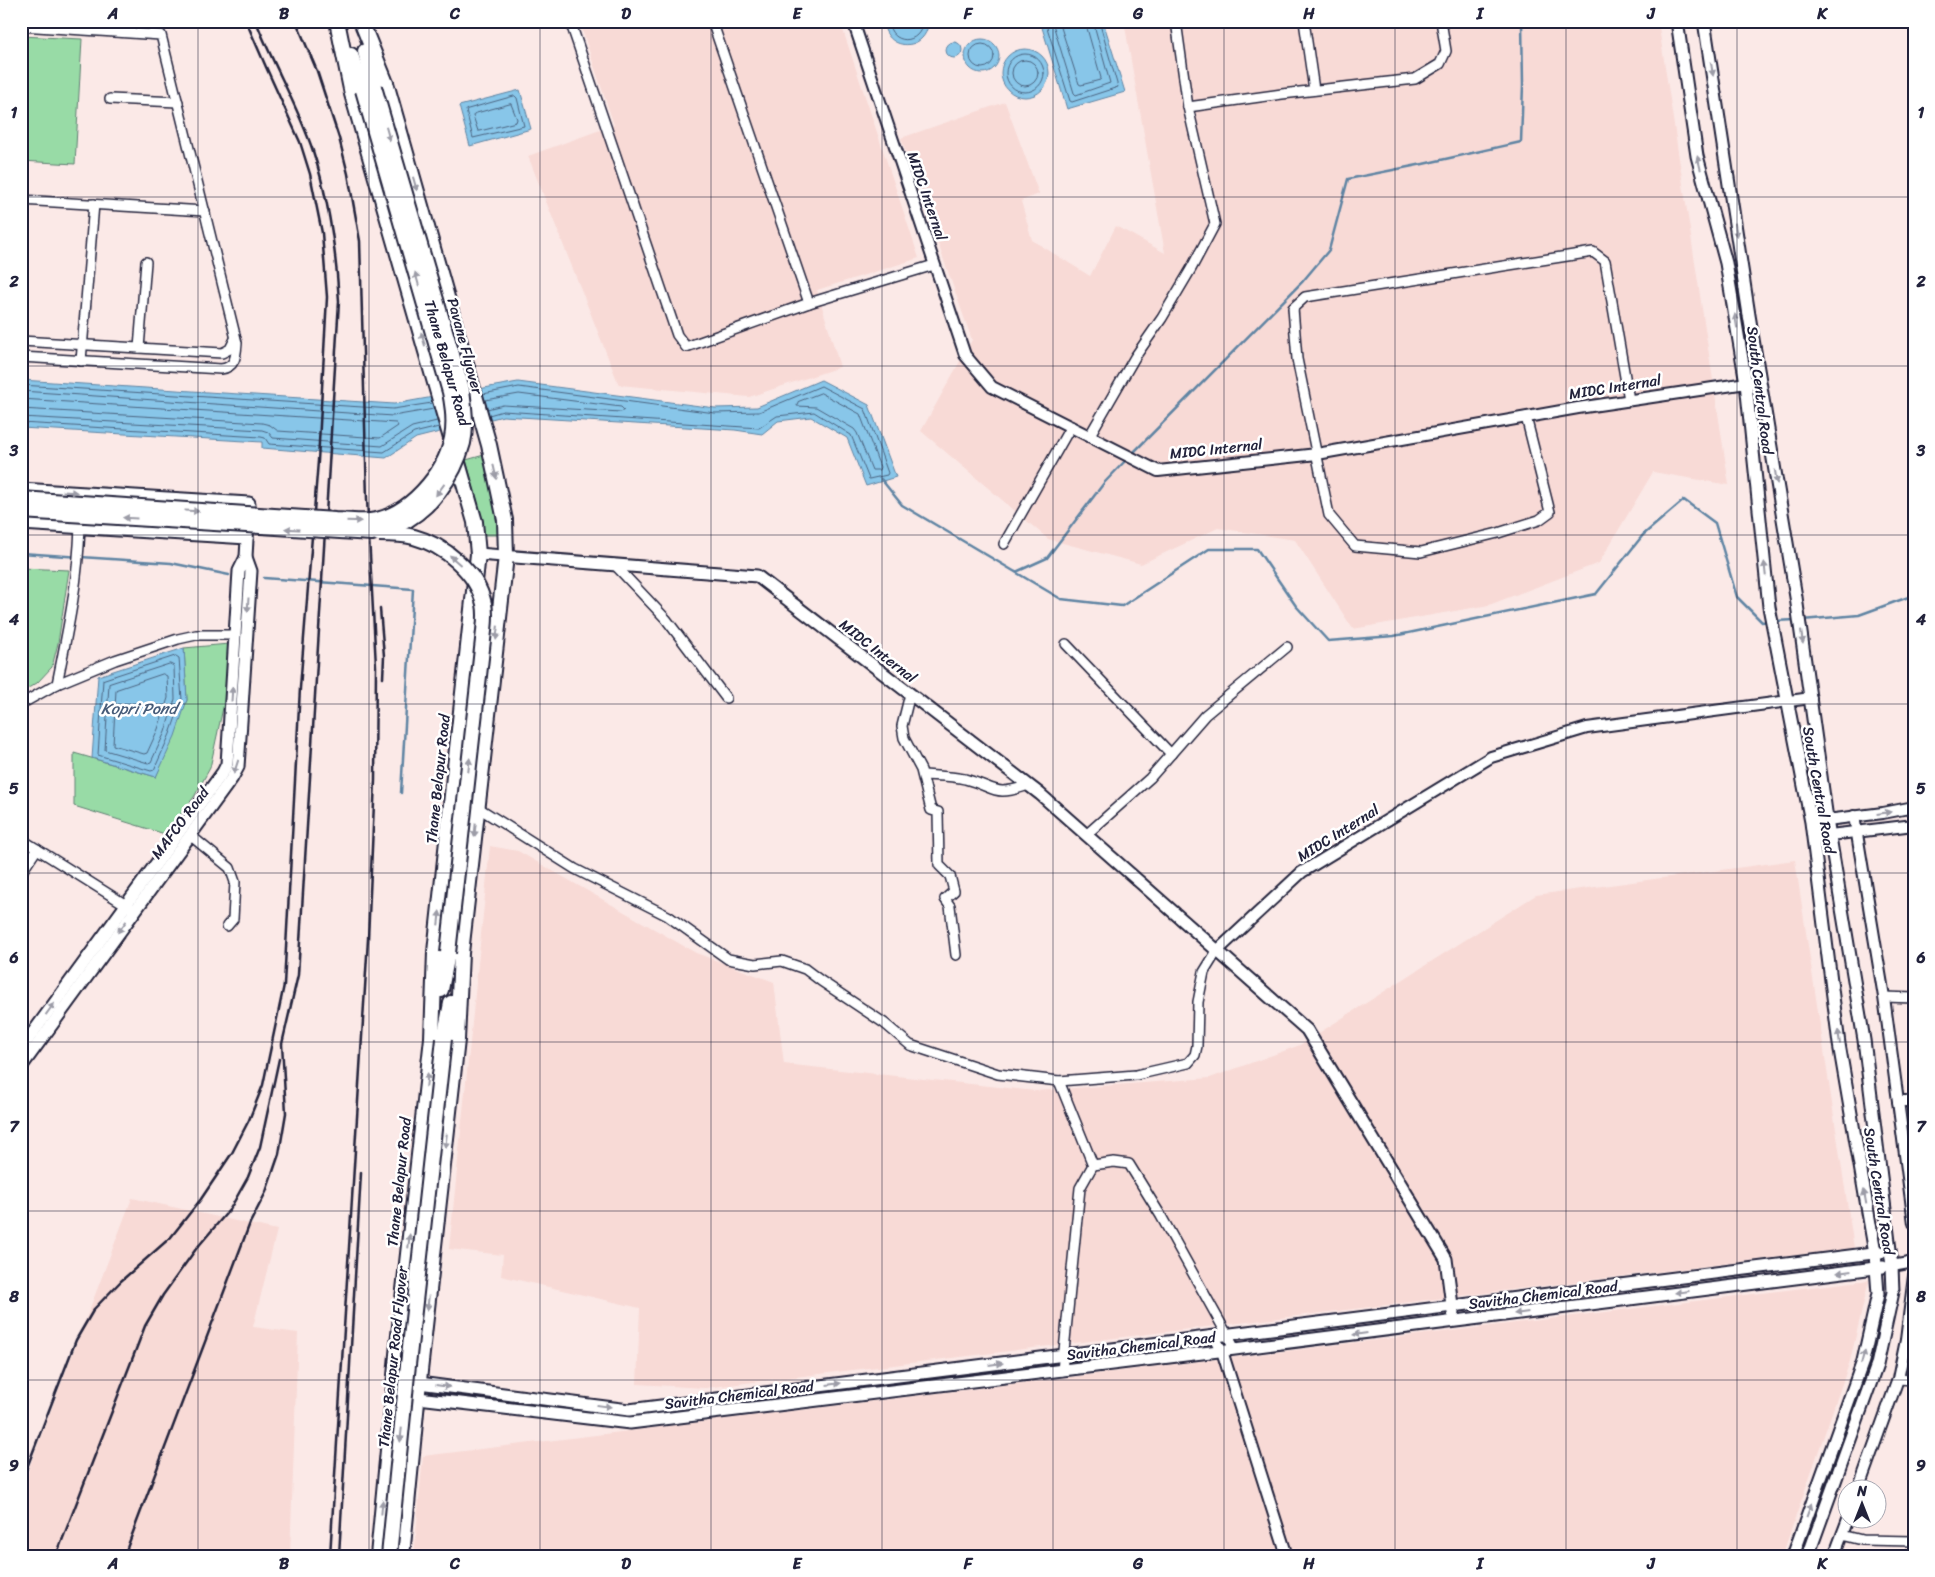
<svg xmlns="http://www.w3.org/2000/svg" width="1935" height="1577" font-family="Sriracha,sans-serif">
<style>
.built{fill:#f8dad6}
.green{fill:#98dba6;stroke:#5d7e70}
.water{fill:#88c6e9;stroke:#5f84a3}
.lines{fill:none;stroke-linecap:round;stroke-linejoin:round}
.shore{stroke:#4b6481;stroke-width:1}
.stream{stroke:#5f84a3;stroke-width:2.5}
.minor-casing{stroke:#22223b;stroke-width:12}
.tertiary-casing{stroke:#22223b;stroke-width:14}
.secondary-casing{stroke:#22223b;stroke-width:15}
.primary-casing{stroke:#22223b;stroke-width:18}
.minor{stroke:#fff;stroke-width:9}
.tertiary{stroke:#fff;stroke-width:10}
.secondary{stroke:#fff;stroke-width:11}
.primary{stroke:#fff;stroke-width:14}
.rail{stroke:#22223b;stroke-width:2.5}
.primary-bridge-casing{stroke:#22223b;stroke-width:18;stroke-linecap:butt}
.primary-bridge{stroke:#fff;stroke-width:14}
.oneway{fill:#9c9ca7}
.grid{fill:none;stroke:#22223b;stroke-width:1;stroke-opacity:0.55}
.labels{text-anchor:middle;stroke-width:5;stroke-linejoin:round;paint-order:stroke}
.street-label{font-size:15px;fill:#22223b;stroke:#fff}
.water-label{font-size:16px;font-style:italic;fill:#465b78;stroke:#fff}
.neatline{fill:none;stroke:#22223b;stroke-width:2}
.grid-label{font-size:16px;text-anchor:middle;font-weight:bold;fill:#22223b}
</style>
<rect width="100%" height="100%" fill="#fbe9e7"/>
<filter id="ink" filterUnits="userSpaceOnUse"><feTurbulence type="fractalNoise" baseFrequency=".02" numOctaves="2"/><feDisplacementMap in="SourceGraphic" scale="10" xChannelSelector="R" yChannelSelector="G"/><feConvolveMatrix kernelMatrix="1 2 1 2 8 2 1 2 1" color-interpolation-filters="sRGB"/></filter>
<g filter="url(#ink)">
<g class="built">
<path d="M 579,21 L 840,21 L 919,258 L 817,290 L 840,367 L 749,397 L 619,385 L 528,156 L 614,125 Z"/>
<path d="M 1124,21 L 1658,21 L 1729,485 L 1653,472 L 1599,563 L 1489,605 L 1353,629 L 1295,540 L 1218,528 L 1141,564 L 1048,539 L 921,431 L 972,340 L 901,138 L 1005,102 L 1039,194 L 1021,201 L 1032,240 L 1090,276 L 1116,226 L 1165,253 Z"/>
<path d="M 490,846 L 518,851 L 696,953 L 774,982 L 784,1064 L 1035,1091 L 1210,1078 L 1300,1045 L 1536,895 L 1795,860 L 1854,1248 L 705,1388 L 637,1384 L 640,1308 L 501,1276 L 503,1255 L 449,1249 Z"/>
<path d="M 132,1198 L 277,1230 L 253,1327 L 298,1333 L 290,1556 L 21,1556 L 21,1489 Z"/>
<path d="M 1869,1280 L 1850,1361 L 1782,1556 L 414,1556 L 423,1456 Z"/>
</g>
<g class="green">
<path d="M 21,36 L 82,39 L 75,164 L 21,161 Z"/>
<path d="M 484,455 L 498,521 L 498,535 L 484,535 L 483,521 L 466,460 Z"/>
<path d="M 21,568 L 69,570 L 58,643 L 52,667 L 37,683 L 21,692 Z"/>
<path d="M 229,644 L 224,703 L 210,768 L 194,797 L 165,834 L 74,806 L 74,753 L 156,777 L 187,700 L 184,648 Z"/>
</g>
<g class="water">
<path d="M 883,21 L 928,21 C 929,51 886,54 883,21 Z"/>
<path d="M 1040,21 L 1103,21 L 1125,92 L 1067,109 Z"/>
<circle cx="982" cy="56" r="17"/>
<circle cx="954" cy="50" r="8"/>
<circle cx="1025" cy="73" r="24"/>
<path d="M 520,90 L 531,129 L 470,146 L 459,106 Z"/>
<path d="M 21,380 L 394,404 L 518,382 L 715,408 L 757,407 L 821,380 L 869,405 L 896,477 L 866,486 L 847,438 L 811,417 L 778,421 L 762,434 L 735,430 L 503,416 L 416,438 L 386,458 L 262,448 L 262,442 L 21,428 Z"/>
<path d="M 184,648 L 187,700 L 175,736 L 156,777 L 92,758 L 98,676 Z"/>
</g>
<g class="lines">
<g class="shore">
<path d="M 888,21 C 891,46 921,46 923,21"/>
<path d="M 1045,21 L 1070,101 L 1072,102 L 1118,87 L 1099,21"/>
<path d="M 1052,21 L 1074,93 L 1076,95 L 1110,83 L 1093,21"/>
<path d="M 1059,21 L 1079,84 L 1081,85 L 1100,80 L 1101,78 L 1085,21"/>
<circle cx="982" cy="56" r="12"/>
<circle cx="1025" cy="73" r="19"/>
<circle cx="1025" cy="73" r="13"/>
<path d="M 515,96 L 517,98 L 524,126 L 473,138 L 466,110 Z"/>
<path d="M 511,104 L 517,119 L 516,122 L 480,131 L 478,131 L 473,116 L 474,114 Z"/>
<path d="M 21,385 L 393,409 L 432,403"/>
<path d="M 21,391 L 393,416 L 434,409"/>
<path d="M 821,393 L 860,414 L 880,467 L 879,470 L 872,470 L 857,433 L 854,429 L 816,407 L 797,406 L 798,402 Z"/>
<path d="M 483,394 L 519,387 L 715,413 L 759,412 L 821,386 L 865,409 L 888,473 L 887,475 L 869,479 L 851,435 L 814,412 L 777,416 L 759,428 L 503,411 L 489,415"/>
<path d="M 21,399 L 396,423 L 398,426 L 380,438 L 278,431 L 270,425 L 262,423 L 21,409"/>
<path d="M 485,400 L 519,394 L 621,407 L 624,410 L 621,412 L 503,405 L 487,409"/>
<path d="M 21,417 L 262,430 L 268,432 L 273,438 L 382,446 L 412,427 L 437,421"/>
<path d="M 21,423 L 261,437 L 265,438 L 269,444 L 384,452 L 414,433 L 439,427"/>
<path d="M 176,656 L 179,658 L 182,700 L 170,734 L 154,770 L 151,771 L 98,755 L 103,680 Z"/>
<path d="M 170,664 L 174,666 L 175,699 L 165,732 L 151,762 L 148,763 L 105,750 L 109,684 Z"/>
<path d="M 163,674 L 167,676 L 168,698 L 158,729 L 147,753 L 144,754 L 113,745 L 116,690 Z"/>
</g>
<g class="stream">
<path d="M 1131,455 L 1303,281 L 1329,250 L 1348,179 L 1423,164 L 1521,142 L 1523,85 L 1522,21"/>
<path d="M 881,479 L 902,505 L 1061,599 L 1122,606 L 1209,549 L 1257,549 L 1296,606 L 1328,641 L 1394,636 L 1596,594 L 1643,535 L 1684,500 L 1715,523 L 1737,597 L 1762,622 L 1769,621"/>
<path d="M 21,553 L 171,563 L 229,575"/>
<path d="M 1016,572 L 1047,558 L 1104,483 L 1127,459"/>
<path d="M 264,578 L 413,589 L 401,793"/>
<path d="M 1802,620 L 1859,615 L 1914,595"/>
<path d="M 1774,621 L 1796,620"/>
</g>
<g class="minor-casing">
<g id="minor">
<path d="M 570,21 L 677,335 L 686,347 L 809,303 L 934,265"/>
<path d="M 712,21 L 809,303"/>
<path d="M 1304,21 L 1314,90"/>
<path d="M 21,26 L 161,35 L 237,343 C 236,355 236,367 221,369 L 21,357"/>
<path d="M 110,99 L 178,102"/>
<path d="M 1188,107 L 1282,94 L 1415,79 L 1440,64 L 1446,51 L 1441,21"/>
<path d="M 21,200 L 205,211"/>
<path d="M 21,341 L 222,353 L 230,349 L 235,339"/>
<path d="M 139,348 L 146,262"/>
<path d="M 81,361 L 94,204"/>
<path d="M 1526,417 L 1550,512 L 1539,520 L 1498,533 L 1421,552 L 1355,546 L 1329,515 L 1297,359 L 1293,308 L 1305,297 L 1593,252 L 1605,261 L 1629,400"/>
<path d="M 1090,435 L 1135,357 L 1162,318 L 1191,269 L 1215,224 L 1188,107 L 1176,21"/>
<path d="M 1004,544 L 1071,426"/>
<path d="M 614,564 L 666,619 L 726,698"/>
<path d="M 1066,644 L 1171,754"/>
<path d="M 57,684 L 115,660 L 178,639 L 196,635 L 235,635"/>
<path d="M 910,694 L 902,726 L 904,738 L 921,770 L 931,810 L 938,812 L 939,865 L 950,876 L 954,891 L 945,899 L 950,906 L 956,955"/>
<path d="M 21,704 L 57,684 C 68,629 78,583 80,527"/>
<path d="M 923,775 C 937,776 951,776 965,779 C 996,787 993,798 1028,785"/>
<path d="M 477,807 L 575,869 L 668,916 L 728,959 L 755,964 L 782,961 L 805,969 L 821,981 L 884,1023 L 910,1045 L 998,1074 L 1059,1081 L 1136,1075 L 1188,1063 L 1195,1055 L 1197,1046 L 1198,1002 L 1204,972 L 1217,951"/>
<path d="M 190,835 L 230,868 L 235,882 L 233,919 L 227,926"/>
<path d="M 1086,835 L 1150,778 L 1205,715 L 1287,647"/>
<path d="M 21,839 L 131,908"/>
<path d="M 21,873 L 37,849"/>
<path d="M 1884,997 L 1914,998"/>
<path d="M 1059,1081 L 1093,1165"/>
<path d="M 1062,1371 L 1080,1188 L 1093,1165 L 1114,1162 L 1129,1164 L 1161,1216 L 1235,1349"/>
<path d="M 1898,1379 L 1914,1380"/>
<path d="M 1842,1535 L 1862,1540 L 1914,1541"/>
</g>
</g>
<g class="tertiary-casing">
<g id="tertiary">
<path d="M 853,21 L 965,355 L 992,387 L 1158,471 L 1317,454 L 1578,408 L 1760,381"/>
<path d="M 1854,816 L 1884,997 L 1898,1101 L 1914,1101"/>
<path d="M 1811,822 L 1883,813 L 1914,807"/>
<path d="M 1813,837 L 1914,825"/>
<path d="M 1217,951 L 1302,872 L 1491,757 L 1587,728 L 1811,698"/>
<path d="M 1898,1101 L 1914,1223"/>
<path d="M 1892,1266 L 1914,1262"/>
<path d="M 1214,1337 L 1222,1351 L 1287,1556"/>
<path d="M 1858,1490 L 1898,1379 L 1906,1340 L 1914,1276"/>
<path d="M 1834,1556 L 1848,1519"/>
</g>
</g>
<g class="secondary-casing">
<g id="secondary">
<path d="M 1677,21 L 1697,156 L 1726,263 L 1746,383 L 1769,607 L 1811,822 L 1839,1044 L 1875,1253 L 1878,1294 L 1863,1361 L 1793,1556"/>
<path d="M 1704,21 L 1749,315 L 1796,597 L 1827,819 L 1864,1040 L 1892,1266 L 1893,1292 L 1877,1365 L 1808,1556"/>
<path d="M 21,489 L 249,503 L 246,557 L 251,571 L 238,767 L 232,778 L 21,1067"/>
<path d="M 21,524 L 247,538"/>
<path d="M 478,554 L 757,576 L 1040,794 L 1307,1030 L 1446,1259 L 1453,1313"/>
<path d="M 21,1049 L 223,772 L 227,764 L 239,571 L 246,557"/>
<path d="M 411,1382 L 629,1410 L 1881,1252"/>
<path d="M 410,1397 L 630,1423 L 1235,1349 L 1883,1267"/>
</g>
</g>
<g class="primary-casing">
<g id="primary">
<path d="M 337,21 L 352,94 L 475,522 L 478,554 L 435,952 L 432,1038 L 398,1344 L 378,1556"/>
<path d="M 361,21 L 386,83 L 489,445 L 505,520 L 506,556 L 461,953 L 457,1040 L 420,1371 L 402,1556"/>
<path d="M 365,51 L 374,87"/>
<path d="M 351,55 L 363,90"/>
<path d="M 441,990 L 448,953"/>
<path d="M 444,1039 L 451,1003"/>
</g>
</g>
<use href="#minor" class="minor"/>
<use href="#tertiary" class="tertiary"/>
<use href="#secondary" class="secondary"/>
<use href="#primary" class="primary"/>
<g class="rail">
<path d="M 296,21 L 317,71 L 339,138 L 348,174 L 360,241 L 367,499 L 376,666 L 375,780 L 368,939 L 330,1556"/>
<path d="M 380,609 L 384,656 L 383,678"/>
<path d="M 21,1483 L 76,1340 L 94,1309 L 121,1281 L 171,1237 L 201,1199 L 232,1153 L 249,1120 L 263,1085 L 284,985 L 300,688 L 318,461 L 327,297 L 322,233 L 310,174 L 300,142 L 266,67 L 246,21"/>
<path d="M 56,1556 L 145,1326 L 163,1295 L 196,1249 L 230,1209 L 248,1177 L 260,1147 L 279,1059"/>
<path d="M 124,1556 L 250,1223 L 266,1192 L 279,1154 L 286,1113 L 282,1044 L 298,975 L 339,301 C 336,250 329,200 313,151 C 298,106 273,65 256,21"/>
<path d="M 339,1556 L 361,1173"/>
</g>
<g class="primary-bridge-casing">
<g id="primary-bridge">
<path d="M 21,499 L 335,520 C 347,520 359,522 370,521 C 408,517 445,474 452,438 C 455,423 453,407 450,392 L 363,90"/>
<path d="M 21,511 L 372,533 C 380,530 390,528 398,525 C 430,510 454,477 463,443 C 467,426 464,407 462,389 L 374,87"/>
<path d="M 379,534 C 391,534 403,534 414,537 C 444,545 477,572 484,604 C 486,613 485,622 484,631 L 448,953"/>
<path d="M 389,1556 L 407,1374 L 444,1039"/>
</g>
</g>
<use href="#primary-bridge" class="primary-bridge"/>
</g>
<defs><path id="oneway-solid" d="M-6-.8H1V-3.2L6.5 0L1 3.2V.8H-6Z" transform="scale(1.25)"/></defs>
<g class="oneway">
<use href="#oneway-solid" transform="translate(1712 69) rotate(81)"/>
<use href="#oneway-solid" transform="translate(388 134) rotate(74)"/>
<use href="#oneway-solid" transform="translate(1699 163) rotate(-104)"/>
<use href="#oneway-solid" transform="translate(415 184) rotate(74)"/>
<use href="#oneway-solid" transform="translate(1736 230) rotate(81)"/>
<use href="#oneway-solid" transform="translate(417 279) rotate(-106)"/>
<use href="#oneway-solid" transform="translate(1736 321) rotate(-99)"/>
<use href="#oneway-solid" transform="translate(423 339) rotate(-106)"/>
<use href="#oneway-solid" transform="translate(495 472) rotate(77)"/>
<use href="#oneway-solid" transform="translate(1776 477) rotate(81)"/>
<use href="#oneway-solid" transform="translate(440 490) rotate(126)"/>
<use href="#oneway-solid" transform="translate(70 492) rotate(4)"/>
<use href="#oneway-solid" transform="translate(192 511) rotate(4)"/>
<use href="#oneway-solid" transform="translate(130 518) rotate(-176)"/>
<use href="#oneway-solid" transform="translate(354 521) rotate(1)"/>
<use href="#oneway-solid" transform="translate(292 529) rotate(-176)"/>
<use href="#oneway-solid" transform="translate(455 560) rotate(-138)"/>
<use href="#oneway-solid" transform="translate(1765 569) rotate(-96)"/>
<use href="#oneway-solid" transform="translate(248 605) rotate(94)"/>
<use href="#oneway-solid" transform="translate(497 633) rotate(97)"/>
<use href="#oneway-solid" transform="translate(1802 637) rotate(82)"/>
<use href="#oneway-solid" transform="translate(232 694) rotate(-86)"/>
<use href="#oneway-solid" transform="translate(469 765) rotate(-84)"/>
<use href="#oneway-solid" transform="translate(236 767) rotate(108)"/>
<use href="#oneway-solid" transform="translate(1884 813) rotate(-8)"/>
<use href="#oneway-solid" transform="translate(475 830) rotate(96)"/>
<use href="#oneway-solid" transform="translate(439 918) rotate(-84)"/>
<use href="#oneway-solid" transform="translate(122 927) rotate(126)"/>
<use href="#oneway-solid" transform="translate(50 1009) rotate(-54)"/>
<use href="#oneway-solid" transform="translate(1839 1037) rotate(-98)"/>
<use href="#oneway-solid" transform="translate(427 1080) rotate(-84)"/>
<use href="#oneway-solid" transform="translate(446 1141) rotate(96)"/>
<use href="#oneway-solid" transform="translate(1865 1197) rotate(-100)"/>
<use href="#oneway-solid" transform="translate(409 1241) rotate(-84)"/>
<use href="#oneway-solid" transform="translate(1844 1272) rotate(173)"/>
<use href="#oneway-solid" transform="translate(1682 1292) rotate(173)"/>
<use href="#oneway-solid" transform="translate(428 1303) rotate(96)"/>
<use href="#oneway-solid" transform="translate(1521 1313) rotate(173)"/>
<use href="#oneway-solid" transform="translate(1360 1334) rotate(173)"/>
<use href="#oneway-solid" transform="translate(1863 1357) rotate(-75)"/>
<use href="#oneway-solid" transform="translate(996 1364) rotate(-7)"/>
<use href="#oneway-solid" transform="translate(834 1384) rotate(-7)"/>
<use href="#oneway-solid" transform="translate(443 1386) rotate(7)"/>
<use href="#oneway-solid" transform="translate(604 1406) rotate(7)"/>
<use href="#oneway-solid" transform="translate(401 1435) rotate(96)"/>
<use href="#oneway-solid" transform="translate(382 1507) rotate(-85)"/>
<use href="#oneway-solid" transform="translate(1809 1510) rotate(-70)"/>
</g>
</g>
<path class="grid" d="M 198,21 L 198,1556M 369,21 L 369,1556M 540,21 L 540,1556M 711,21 L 711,1556M 882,21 L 882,1556M 1053,21 L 1053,1556M 1224,21 L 1224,1556M 1395,21 L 1395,1556M 1566,21 L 1566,1556M 1737,21 L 1737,1556M 21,197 L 1914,197M 21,366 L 1914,366M 21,535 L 1914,535M 21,704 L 1914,704M 21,873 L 1914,873M 21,1042 L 1914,1042M 21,1211 L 1914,1211M 21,1380 L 1914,1380"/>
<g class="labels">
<g class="street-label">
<text transform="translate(927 196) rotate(71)" y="5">MIDC Internal</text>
<text transform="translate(465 346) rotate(75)" y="5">Pavane Flyover</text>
<text transform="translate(447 363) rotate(74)" y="5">Thane Belapur Road</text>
<text transform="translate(1615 387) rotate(-9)" y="5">MIDC Internal</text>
<text transform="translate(1760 390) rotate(83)" y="5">South Central Road</text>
<text transform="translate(1216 449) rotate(-6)" y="5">MIDC Internal</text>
<text transform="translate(878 651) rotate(38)" y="5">MIDC Internal</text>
<text transform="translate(438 779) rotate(-84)" y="5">Thane Belapur Road</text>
<text transform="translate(1819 790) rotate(80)" y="5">South Central Road</text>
<text transform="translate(180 823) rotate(-53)" y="5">MAFCO Road</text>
<text transform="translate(1338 833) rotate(-32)" y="5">MIDC Internal</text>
<text transform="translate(399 1182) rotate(-84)" y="5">Thane Belapur Road</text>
<text transform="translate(1879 1191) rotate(81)" y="5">South Central Road</text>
<text transform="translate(1543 1295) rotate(-7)" y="5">Savitha Chemical Road</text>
<text transform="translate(1141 1346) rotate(-7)" y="5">Savitha Chemical Road</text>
<text transform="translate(393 1357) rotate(-84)" y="5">Thane Belapur Road Flyover</text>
<text transform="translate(739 1395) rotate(-7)" y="5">Savitha Chemical Road</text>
</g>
<g class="water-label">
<text x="139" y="714">Kopri Pond</text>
</g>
</g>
<rect width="1935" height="1577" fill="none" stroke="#fff" stroke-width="55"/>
<g transform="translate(1862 1504)"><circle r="24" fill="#ffffff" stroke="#a7a7b1"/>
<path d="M0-4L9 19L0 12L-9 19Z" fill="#22223b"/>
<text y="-8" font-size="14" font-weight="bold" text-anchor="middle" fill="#22223b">N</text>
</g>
<rect x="28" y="28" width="1880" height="1522" class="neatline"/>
<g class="grid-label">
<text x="113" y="19">A</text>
<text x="284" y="19">B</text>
<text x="455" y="19">C</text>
<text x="626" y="19">D</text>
<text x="797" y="19">E</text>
<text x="968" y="19">F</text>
<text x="1138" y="19">G</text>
<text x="1309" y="19">H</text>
<text x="1480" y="19">I</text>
<text x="1651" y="19">J</text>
<text x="1822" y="19">K</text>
<text x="14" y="118">1</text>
<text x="1921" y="118">1</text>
<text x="14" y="287">2</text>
<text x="1921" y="287">2</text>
<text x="14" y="456">3</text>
<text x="1921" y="456">3</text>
<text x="14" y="625">4</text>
<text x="1921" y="625">4</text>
<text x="14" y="794">5</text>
<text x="1921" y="794">5</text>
<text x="14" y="963">6</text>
<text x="1921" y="963">6</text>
<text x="14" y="1132">7</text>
<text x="1921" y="1132">7</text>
<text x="14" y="1302">8</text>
<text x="1921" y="1302">8</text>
<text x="14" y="1471">9</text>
<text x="1921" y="1471">9</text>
<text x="113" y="1569">A</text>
<text x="284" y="1569">B</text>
<text x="455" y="1569">C</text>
<text x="626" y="1569">D</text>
<text x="797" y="1569">E</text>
<text x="968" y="1569">F</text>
<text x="1138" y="1569">G</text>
<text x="1309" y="1569">H</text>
<text x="1480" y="1569">I</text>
<text x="1651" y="1569">J</text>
<text x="1822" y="1569">K</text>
</g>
</svg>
